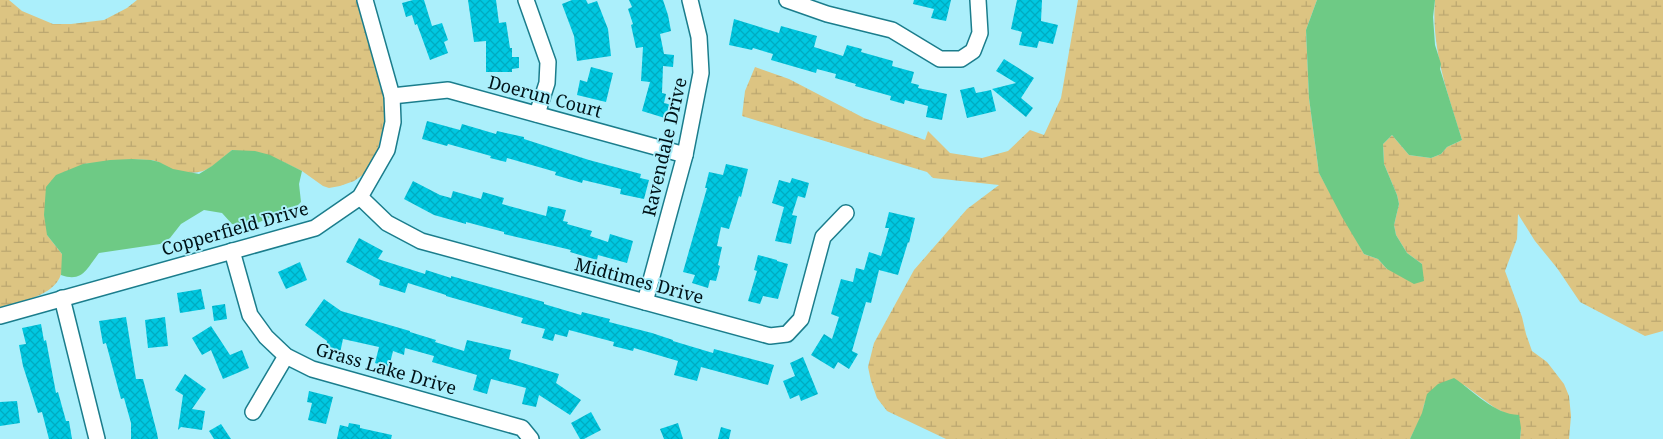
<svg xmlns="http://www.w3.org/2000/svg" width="1663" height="439" font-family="'Noto Serif',serif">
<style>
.wetland{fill:url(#wetland-marsh)}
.water{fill:#6eca85}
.building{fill:url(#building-cross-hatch)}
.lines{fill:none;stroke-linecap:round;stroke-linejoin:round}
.minor-casing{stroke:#1b7d8c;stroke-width:18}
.minor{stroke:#fff;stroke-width:15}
.labels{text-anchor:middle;stroke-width:4;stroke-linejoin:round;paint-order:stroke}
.street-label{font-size:18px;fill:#001217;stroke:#abeffb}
</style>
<defs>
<pattern id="wetland-marsh" width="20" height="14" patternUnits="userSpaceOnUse" patternTransform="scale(1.25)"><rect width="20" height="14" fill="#dcc482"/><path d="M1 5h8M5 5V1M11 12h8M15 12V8" fill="none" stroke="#bba770"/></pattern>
<pattern id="building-cross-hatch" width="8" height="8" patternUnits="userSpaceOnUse" patternTransform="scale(1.25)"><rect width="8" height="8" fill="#00c8e1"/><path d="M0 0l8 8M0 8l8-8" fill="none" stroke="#00abc0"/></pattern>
</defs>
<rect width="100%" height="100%" fill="#abeffb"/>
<g class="wetland">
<path d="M 0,0 L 9,0 L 22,11 L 53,24 L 71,24 L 104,20 L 127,8 L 137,0 L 359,0 L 386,97 L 386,115 L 376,157 L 367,172 L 354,181 L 340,186 L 329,188 L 323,186 L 302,171 L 279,160 L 232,150 C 211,168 203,178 174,170 C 165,167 159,160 149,160 C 125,158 106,162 83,164 L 47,235 L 62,254 C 62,260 63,268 61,274 C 55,296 19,302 0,308 Z"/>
<path d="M 1078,0 L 1317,0 L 1306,30 L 1309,98 L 1319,173 L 1364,254 L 1378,259 L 1387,269 L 1422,264 L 1407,253 L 1396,235 L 1394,225 L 1399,204 L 1397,195 L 1384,164 L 1383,144 L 1392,135 L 1409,155 L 1431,158 L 1441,154 L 1447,147 L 1462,140 C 1448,94 1431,49 1435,0 L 1663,0 L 1663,331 L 1645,336 L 1580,302 L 1557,268 L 1535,241 L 1518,214 L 1517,239 L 1505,271 L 1522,317 L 1526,334 L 1532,351 L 1547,362 L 1564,384 L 1569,396 L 1571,416 L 1569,439 L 1520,439 L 1521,428 L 1509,415 L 1495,408 L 1464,385 L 1424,404 L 1423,413 L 1410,439 L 946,439 L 887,411 L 877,398 L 871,381 L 868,367 L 874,343 L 914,270 L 967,209 L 999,185 L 933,178 L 927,172 L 742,116 L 745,91 L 755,67 L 789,79 L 864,118 L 925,140 L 928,131 L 950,153 L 982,158 L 1008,151 L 1030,130 L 1044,135 L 1061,98 Z"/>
</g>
<g class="water">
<path d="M 1317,0 L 1435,0 L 1433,17 L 1435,45 L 1441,64 L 1440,69 L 1445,85 L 1462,140 L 1447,147 L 1441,154 L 1431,158 L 1409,155 L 1392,135 L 1383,144 L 1384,164 L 1397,195 L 1399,204 L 1394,225 L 1396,235 L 1407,253 L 1422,264 L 1424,281 L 1414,284 L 1387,269 L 1378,259 L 1364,254 L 1342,217 L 1319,173 L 1309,98 L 1306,30 Z"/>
<path d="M 232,150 L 255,151 L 270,155 L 302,171 L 299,184 L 301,202 L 296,207 L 250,226 L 232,224 L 222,213 L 204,210 L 181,224 L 170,238 L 160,244 L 99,253 C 87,268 83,283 61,275 L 62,254 L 47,235 L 44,215 L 46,187 L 56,175 L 83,164 L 110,160 L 132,159 L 151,160 L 159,162 L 173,169 L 199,174 L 212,166 Z"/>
<path d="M 1454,378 C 1474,391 1493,414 1519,415 L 1521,428 L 1520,439 L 1410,439 L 1422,413 L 1427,394 L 1438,384 Z"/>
</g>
<g class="building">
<path d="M 413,0 L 424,0 L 432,26 L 442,23 L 448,40 L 444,42 L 448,53 L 430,60 L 417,24 L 415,25 L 412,15 L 406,17 L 402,3 Z"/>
<path d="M 468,0 L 496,0 L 499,23 L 506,22 L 510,48 L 512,48 L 512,57 L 519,57 L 519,68 L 512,69 L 512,72 L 486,72 L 486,41 L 474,42 Z"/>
<path d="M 572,0 L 586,0 L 588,4 L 597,1 L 608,29 L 611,56 L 577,61 L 574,36 L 562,4 Z"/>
<path d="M 629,0 L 663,0 L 668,15 L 671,31 L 660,34 L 664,54 L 674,55 L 673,67 L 663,66 L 662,93 L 666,94 L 664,103 L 672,105 L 668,119 L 642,111 L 650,82 L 641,81 L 643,47 L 636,48 L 631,25 L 633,24 L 628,9 L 632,7 Z"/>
<path d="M 914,0 L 951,0 L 946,21 L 931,18 L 934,9 L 913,4 Z"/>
<path d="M 1017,0 L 1042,0 L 1041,21 L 1058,25 L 1053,44 L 1039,41 L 1037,48 L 1019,45 L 1022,32 L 1011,29 Z"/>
<path d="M 734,19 L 779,33 L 781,26 L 817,36 L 814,47 L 843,56 L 847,45 L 862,49 L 861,52 L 893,61 L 892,66 L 914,72 L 911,83 L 919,85 L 918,88 L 947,94 L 942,120 L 926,117 L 928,106 L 905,100 L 904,104 L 890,100 L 891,96 L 855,86 L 856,84 L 835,78 L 836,74 L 817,69 L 816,73 L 771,60 L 773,54 L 753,48 L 752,50 L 729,45 Z"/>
<path d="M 1004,59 L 1034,78 L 1021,98 L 1033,108 L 1026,117 L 992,89 L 1016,83 L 996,71 Z"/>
<path d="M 591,67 L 613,73 L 606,102 L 577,95 L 580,80 L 587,82 Z"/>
<path d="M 974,87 L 976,93 L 991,90 L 996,111 L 967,118 L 960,90 Z"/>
<path d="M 427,121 L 460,130 L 462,124 L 496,134 L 497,131 L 524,137 L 524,139 L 589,160 L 641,174 L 640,178 L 649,180 L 644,199 L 620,194 L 621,189 L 583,180 L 582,183 L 555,175 L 556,172 L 507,158 L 506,162 L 490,158 L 491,156 L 448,144 L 447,146 L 422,139 Z"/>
<path d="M 726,164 L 748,169 L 741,197 L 739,196 L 729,229 L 721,227 L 717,246 L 722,247 L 718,265 L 720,266 L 716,281 L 710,280 L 708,288 L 692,283 L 695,275 L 683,272 L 707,188 L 705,188 L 709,172 L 723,175 Z"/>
<path d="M 792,178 L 809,183 L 805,198 L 798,196 L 792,215 L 797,216 L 791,244 L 775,241 L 784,207 L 772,203 L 779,180 L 790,183 Z"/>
<path d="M 413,181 L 440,195 L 451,198 L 453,191 L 481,199 L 483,192 L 504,198 L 502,204 L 546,216 L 548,206 L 566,210 L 563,221 L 568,222 L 567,224 L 592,231 L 590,236 L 608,242 L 610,234 L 633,241 L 627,263 L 598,255 L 597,260 L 570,252 L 571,250 L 504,234 L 504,232 L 466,222 L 466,224 L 434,215 L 404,199 Z"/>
<path d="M 889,212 L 915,218 L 909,243 L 908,242 L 898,275 L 879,270 L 871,303 L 866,302 L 852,351 L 858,354 L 849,369 L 838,362 L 834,369 L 811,355 L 824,334 L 832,339 L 839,317 L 831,314 L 841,279 L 853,282 L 856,268 L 864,270 L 869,252 L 881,256 L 889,228 L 885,228 Z"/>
<path d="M 359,238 L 383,251 L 378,259 L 425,274 L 426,270 L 451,278 L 451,276 L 544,302 L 544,304 L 581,315 L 582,312 L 610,319 L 609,322 L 652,333 L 673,340 L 673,341 L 713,353 L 714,349 L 774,365 L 768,385 L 701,367 L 697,381 L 674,375 L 678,361 L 634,348 L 633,351 L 613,346 L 614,342 L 569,330 L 567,337 L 555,334 L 553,341 L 542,338 L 545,329 L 521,323 L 523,318 L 446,296 L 446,295 L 408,283 L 405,293 L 379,285 L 380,280 L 346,262 Z"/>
<path d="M 758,255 L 777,260 L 777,261 L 788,264 L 778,299 L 763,296 L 760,304 L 748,301 L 757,271 L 754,270 Z"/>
<path d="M 300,262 L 307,280 L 286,289 L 278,272 Z"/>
<path d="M 201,289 L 205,309 L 180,313 L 177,293 Z"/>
<path d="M 324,299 L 341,311 L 410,331 L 410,332 L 436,340 L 435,342 L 464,351 L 467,340 L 511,350 L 509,359 L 559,374 L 556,383 L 581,400 L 570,415 L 539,395 L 536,407 L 522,404 L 526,388 L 491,379 L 487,394 L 473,390 L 477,375 L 432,362 L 434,356 L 405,348 L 404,355 L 393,351 L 389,367 L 375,363 L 379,347 L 343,339 L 340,353 L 325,350 L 327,341 L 305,325 Z"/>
<path d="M 225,304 L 227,319 L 214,321 L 212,306 Z"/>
<path d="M 126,317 L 136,379 L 143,379 L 157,433 L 158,439 L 131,439 L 131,423 L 124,398 L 121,399 L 106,343 L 103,344 L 99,321 Z"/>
<path d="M 165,317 L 168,346 L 148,348 L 145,320 Z"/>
<path d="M 41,324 L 44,341 L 46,340 L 56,393 L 58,392 L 66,421 L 69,421 L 72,439 L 49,439 L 42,412 L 38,413 L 23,366 L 19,345 L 26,344 L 22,328 Z"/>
<path d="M 211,326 L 230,355 L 242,350 L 249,368 L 223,379 L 211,350 L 202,355 L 192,338 Z"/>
<path d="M 803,357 L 818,394 L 801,401 L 799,395 L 790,399 L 783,381 L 795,376 L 790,363 Z"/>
<path d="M 185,374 L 206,389 L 192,409 L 205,411 L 202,430 L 181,427 L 178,430 L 183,395 L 175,390 Z"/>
<path d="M 309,391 L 333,397 L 326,424 L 308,420 L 312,403 L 307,402 Z"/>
<path d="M 17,401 L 20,423 L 0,426 L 0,402 Z"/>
<path d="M 591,412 L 601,430 L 584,439 L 580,439 L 571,423 Z"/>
<path d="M 349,423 L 360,425 L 360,428 L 392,435 L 391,439 L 337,439 L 340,425 L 348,427 Z"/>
<path d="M 678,423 L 683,439 L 664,439 L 660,429 Z"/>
<path d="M 221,424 L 231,439 L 214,439 L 209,431 Z"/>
<path d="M 721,427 L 731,430 L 729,439 L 718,439 Z"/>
</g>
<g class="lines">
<g class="minor-casing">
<g id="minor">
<path d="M 526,0 L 548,62 L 547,83 L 537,114"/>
<path d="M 787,0 L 827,14 L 892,30 L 940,59 L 961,59 L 973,51 L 980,33 L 978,0"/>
<path d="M 392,96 L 448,90 L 685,155"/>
<path d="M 360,197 L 387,223 L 421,241 L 770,336 L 787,334 L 801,319 L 823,237 L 846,213"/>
<path d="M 232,251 L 250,315 L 266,337 L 286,356 L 312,369 L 522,428 L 531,439"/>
<path d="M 62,298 L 97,439"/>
<path d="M 645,302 L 685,155 L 701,73 L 699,37 L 690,0"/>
<path d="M 0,316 L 315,228 L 360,197 L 387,150 L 393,122 L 392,96 L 365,0"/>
<path d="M 253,412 L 286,356"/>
</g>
</g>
<use href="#minor" class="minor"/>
</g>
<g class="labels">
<g class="street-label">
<text transform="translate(545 97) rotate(15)" y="6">Doerun Court</text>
<text transform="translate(665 147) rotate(-77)" y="6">Ravendale Drive</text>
<text transform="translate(235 229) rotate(-16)" y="6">Copperfield Drive</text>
<text transform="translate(639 281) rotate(15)" y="6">Midtimes Drive</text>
<text transform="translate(386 369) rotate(16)" y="6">Grass Lake Drive</text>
</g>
</g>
</svg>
